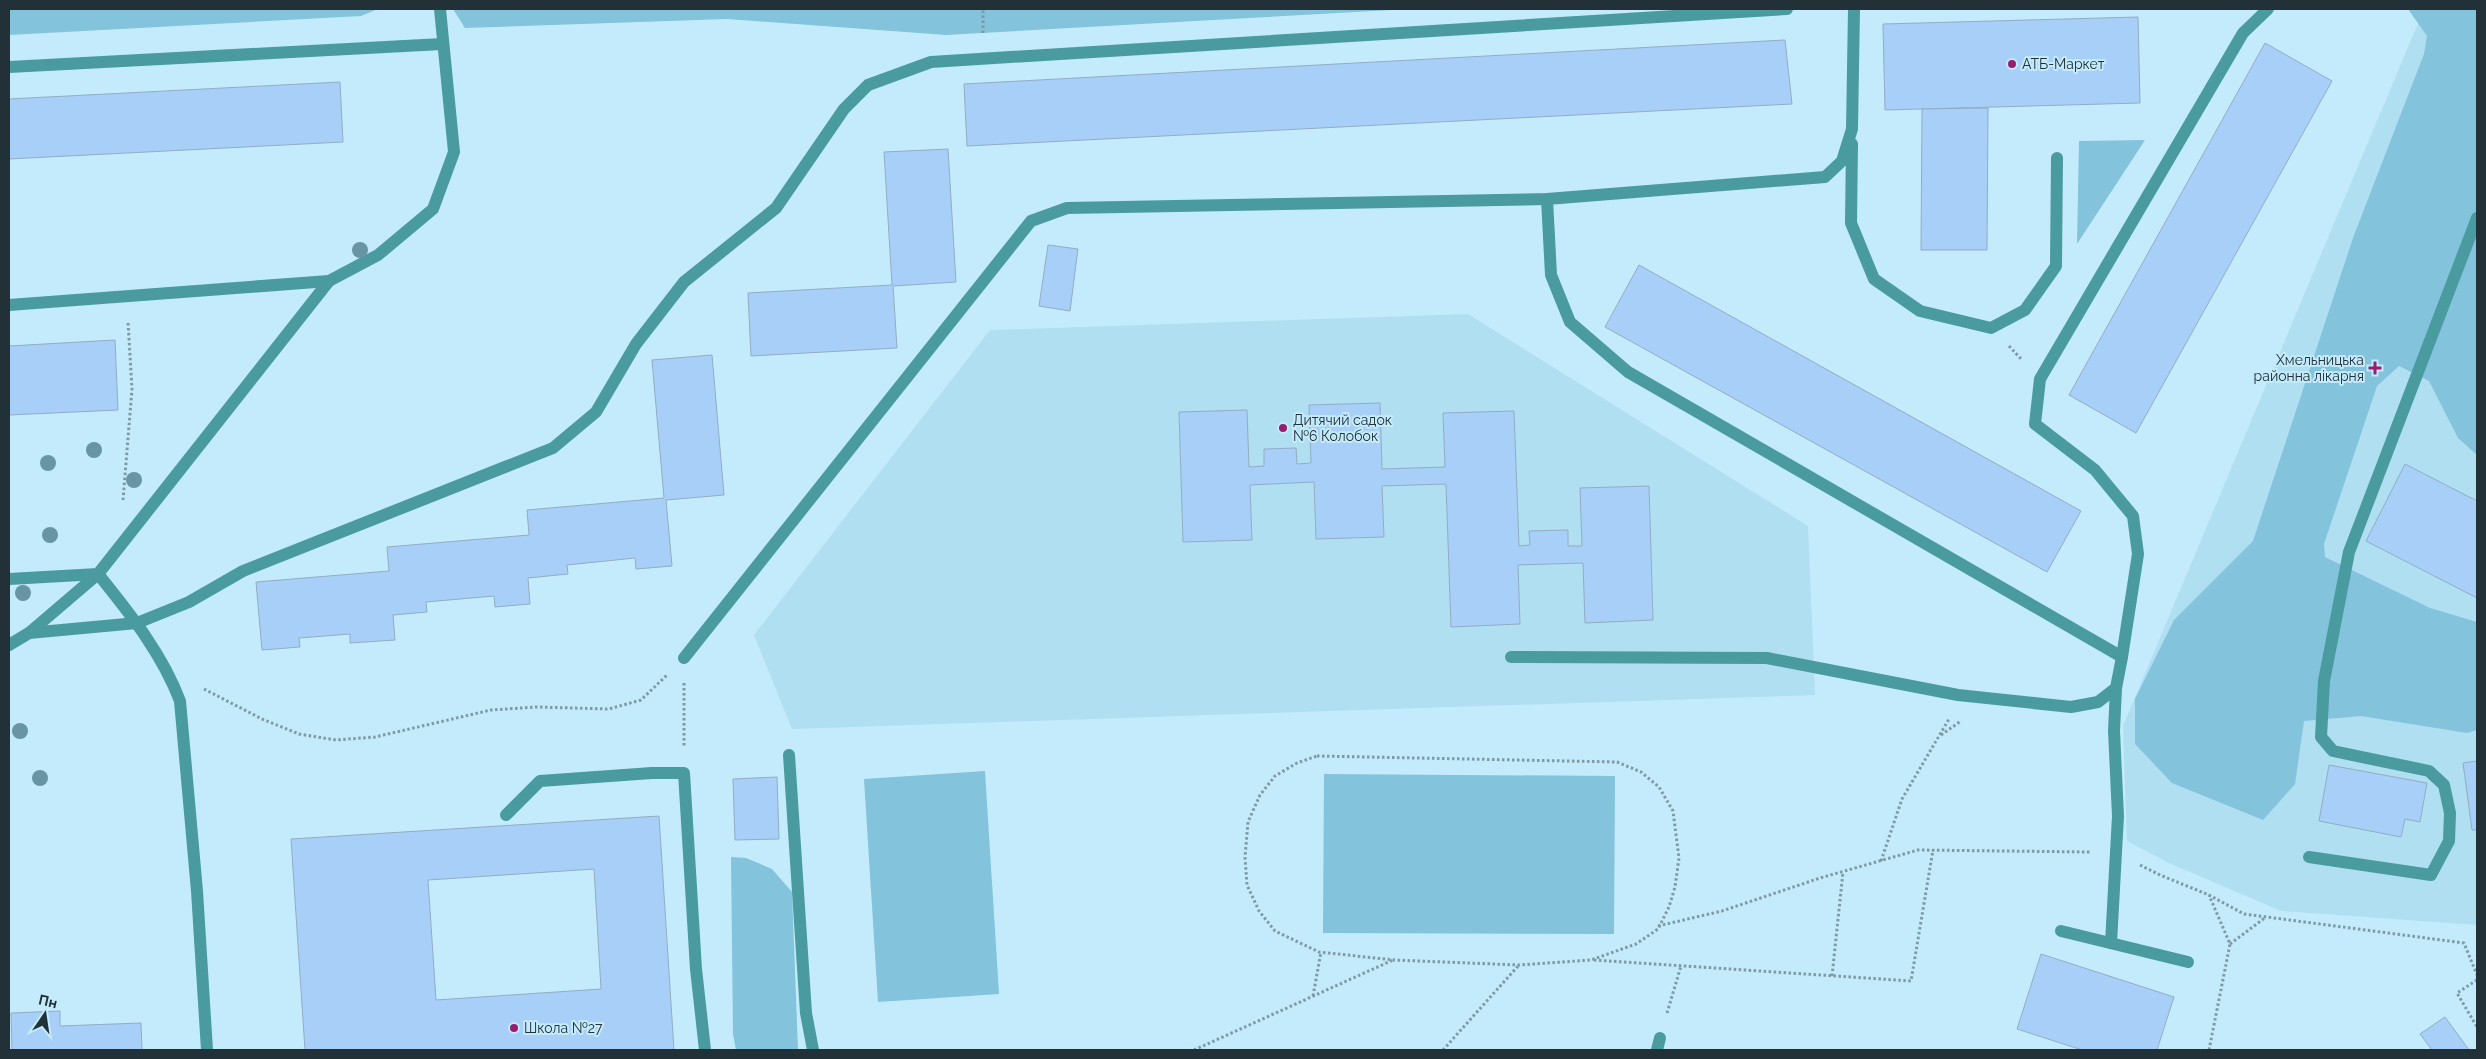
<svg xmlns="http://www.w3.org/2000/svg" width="2486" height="1059" font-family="Raleway,sans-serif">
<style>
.built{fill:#b0dff1}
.green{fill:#83c3dc}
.building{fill:#a7cff7;stroke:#93acc5;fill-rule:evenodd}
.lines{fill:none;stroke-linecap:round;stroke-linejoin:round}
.path{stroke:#7d9aa5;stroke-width:3;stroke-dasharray:2.5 2.5;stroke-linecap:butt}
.minor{stroke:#499b9f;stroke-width:12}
.tree{fill:#6894a4}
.poi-dot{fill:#9b1b70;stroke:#c4ebfb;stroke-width:2}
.labels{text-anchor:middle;stroke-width:4;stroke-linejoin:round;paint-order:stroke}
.poi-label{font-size:14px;fill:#213137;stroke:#c4ebfb;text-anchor:start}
</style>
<rect width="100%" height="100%" fill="#c4ebfb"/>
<g class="built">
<path d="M 2424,9 L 2477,9 L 2477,925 L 2281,911 L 2169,863 L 2127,841 L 2123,726 Z"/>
<path d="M 1468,314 L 1808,526 L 1815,695 L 792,729 L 754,635 L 990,330 Z"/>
</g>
<g class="green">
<path d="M 9,9 L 378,9 L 361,16 L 9,35 Z"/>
<path d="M 453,9 L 1410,9 L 946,35 L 727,19 L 465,28 Z"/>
<path d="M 2408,9 L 2477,9 L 2477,455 L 2458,438 L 2429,381 L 2399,366 L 2377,386 L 2324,544 L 2325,557 L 2430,608 L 2477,622 L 2477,730 L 2467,733 L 2361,716 L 2304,721 L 2295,784 L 2263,820 L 2172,783 L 2135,744 L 2135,699 L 2174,620 L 2253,541 L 2353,238 L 2424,54 L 2427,36 Z"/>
<path d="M 2145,140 L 2077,244 L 2079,141 Z"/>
<path d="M 985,771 L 999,994 L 878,1002 L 864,779 Z"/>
<path d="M 1324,774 L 1615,776 L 1614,934 L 1323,933 Z"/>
<path d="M 731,857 L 746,858 L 772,869 L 792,892 L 798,1050 L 736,1050 L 733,1034 Z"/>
</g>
<g class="building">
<path d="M 2138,17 L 2140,103 L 1885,110 L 1883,24 Z"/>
<path d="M 1785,40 L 1792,104 L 967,146 L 964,84 Z"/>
<path d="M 2265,43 L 2332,81 L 2136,433 L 2069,395 Z"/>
<path d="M 340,82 L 343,142 L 9,159 L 9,99 Z"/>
<path d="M 1988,108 L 1987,250 L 1921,250 L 1922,109 Z"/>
<path d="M 948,149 L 956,282 L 893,286 L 897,348 L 751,356 L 748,293 L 892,285 L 884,152 Z"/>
<path d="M 1048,245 L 1078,249 L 1070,311 L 1039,306 Z"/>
<path d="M 1639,265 L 2081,511 L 2047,572 L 1605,327 Z"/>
<path d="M 115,340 L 118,410 L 9,415 L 9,346 Z"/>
<path d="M 712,355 L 724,495 L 666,500 L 672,566 L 636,569 L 635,558 L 567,565 L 568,574 L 528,578 L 530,604 L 495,607 L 494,596 L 426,602 L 427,612 L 393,615 L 395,640 L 350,643 L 350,634 L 299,638 L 300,647 L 262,650 L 256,582 L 389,571 L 387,547 L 529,535 L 527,510 L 664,498 L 652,360 Z"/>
<path d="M 1380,403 L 1382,469 L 1445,467 L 1443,413 L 1514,411 L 1519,546 L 1530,545 L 1529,531 L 1568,530 L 1568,546 L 1582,546 L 1580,488 L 1649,486 L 1653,620 L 1585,623 L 1583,563 L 1518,565 L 1520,624 L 1451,627 L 1446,484 L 1382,486 L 1384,537 L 1316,539 L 1314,482 L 1250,485 L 1252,540 L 1183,542 L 1179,412 L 1247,410 L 1249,467 L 1264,466 L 1264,449 L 1296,448 L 1297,464 L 1311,463 L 1309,405 Z"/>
<path d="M 2405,464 L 2477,501 L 2477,598 L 2366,541 Z"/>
<path d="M 2477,761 L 2477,830 L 2472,830 L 2463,763 Z"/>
<path d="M 2329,765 L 2427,783 L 2420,822 L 2405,819 L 2401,837 L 2319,821 Z"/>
<path d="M 777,777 L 779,839 L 735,840 L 733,779 Z"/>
<path d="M 659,816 L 674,1050 L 305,1050 L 291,839 ZM 594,869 L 601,989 L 436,1000 L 428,880 Z"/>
<path d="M 2041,954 L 2174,997 L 2157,1050 L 2082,1050 L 2017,1029 Z"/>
<path d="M 60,1011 L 60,1026 L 141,1023 L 142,1050 L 12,1050 L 11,1013 Z"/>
<path d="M 2445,1017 L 2469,1050 L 2432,1050 L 2420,1034 Z"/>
</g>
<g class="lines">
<g class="path">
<path d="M 983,33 L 983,9"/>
<path d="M 2009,346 L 2022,360"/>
<path d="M 123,500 L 132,389 L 128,322"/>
<path d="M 684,683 L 684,747"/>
<path d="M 204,689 L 262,719 L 299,734 L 336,740 L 375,737 L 491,710 L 536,707 L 609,709 L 641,700 L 667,675"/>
<path d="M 1941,735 L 1961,721"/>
<path d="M 1317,756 L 1617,762 L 1641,772 L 1659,787 L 1673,811 L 1679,858 L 1675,887 L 1669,907 L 1658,929 L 1636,944 L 1591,960 L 1519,965 L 1394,960 L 1319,952 L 1275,931 L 1259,911 L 1247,885 L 1245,857 L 1248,822 L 1260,795 L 1275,776 L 1297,763 Z"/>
<path d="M 1881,861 L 1902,799 L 1949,719"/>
<path d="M 2140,865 L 2160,875 L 2209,895 L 2244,914 L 2464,943 L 2477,975"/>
<path d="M 1658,926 L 1722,911 L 1820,878 L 1918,850 L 2090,852"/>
<path d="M 2230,944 L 2266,917"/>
<path d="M 1594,960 L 1911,981 L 1933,850"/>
<path d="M 1832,976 L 1843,872"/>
<path d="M 2477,980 L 2457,993 L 2477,1027"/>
<path d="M 1313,996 L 1321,952"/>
<path d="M 1667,1013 L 1681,966"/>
<path d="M 1194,1050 L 1393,960"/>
<path d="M 1443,1050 L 1519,965"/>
<path d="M 2209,1050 L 2230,944 L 2209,895"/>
</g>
<g class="minor">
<path d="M 9,67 L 442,44"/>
<path d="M 1852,144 L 1851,223 L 1874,279 L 1920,311 L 1991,328 L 2025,310 L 2056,266 L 2057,158"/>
<path d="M 9,305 L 329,281 L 378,255 L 433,209 L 454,152 L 440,9"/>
<path d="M 9,579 L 98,574 L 329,281"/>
<path d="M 29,633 L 137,623 L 189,602 L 243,571 L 553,448 L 596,412 L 636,344 L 684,282 L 776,208 L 844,109 L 868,85 L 931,62 L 1787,9"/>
<path d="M 9,645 L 29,633 L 98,574 C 130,614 162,653 180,701 L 197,891 L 207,1050"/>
<path d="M 1511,657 L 1767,658 L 1958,695 L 2071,707 L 2098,702 L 2116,688 L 2122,657 L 1628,372 L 1570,322 L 1551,275 L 1547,199"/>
<path d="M 2122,657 L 2138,554 L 2133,516 L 2095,470 L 2035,424 L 2040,379 L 2243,33 L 2268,9"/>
<path d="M 684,658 L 1031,221 L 1067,208 L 1547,199 L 1825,177 L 1842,161 L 1852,129 L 1854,9"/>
<path d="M 789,755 L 806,1013 L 813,1050"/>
<path d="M 506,815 L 540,781 L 652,773 L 684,773 L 696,969 L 705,1050"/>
<path d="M 2309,857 L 2431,875 L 2449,841 L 2450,813 L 2444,785 L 2429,771 L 2333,751 L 2321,737 L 2324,681 L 2349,552 L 2477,218"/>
<path d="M 2061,931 L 2188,962"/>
<path d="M 2111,943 L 2118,816 L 2114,731 L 2116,688"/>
<path d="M 1657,1050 L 1660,1038"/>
</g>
</g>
<g class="tree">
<circle cx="360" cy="250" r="8"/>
<circle cx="94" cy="450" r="8"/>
<circle cx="48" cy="463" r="8"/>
<circle cx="134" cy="480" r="8"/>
<circle cx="50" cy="535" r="8"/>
<circle cx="23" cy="593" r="8"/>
<circle cx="20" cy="731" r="8"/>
<circle cx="40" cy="778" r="8"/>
</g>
<g class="poi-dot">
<circle cx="2012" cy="64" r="5"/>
<path d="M2372.5 360.5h5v5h5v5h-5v5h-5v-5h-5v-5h5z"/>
<circle cx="1283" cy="428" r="5"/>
<circle cx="514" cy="1028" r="5"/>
</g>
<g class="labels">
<g class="poi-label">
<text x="2022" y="69">АТБ-Маркет</text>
<text x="2364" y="365" text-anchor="end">Хмельницька<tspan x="2364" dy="16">районна лікарня</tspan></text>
<text x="1293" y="425">Дитячий садок<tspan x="1293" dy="16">№6 Колобок</tspan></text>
<text x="524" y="1033">Школа №27</text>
</g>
</g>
<rect width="2486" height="1059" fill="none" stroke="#213137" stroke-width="20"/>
<g transform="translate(45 1014) rotate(13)" stroke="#c4ebfb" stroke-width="4" paint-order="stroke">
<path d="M0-4L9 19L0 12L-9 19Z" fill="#213137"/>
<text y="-8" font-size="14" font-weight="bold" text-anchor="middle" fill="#213137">Пн</text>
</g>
</svg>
